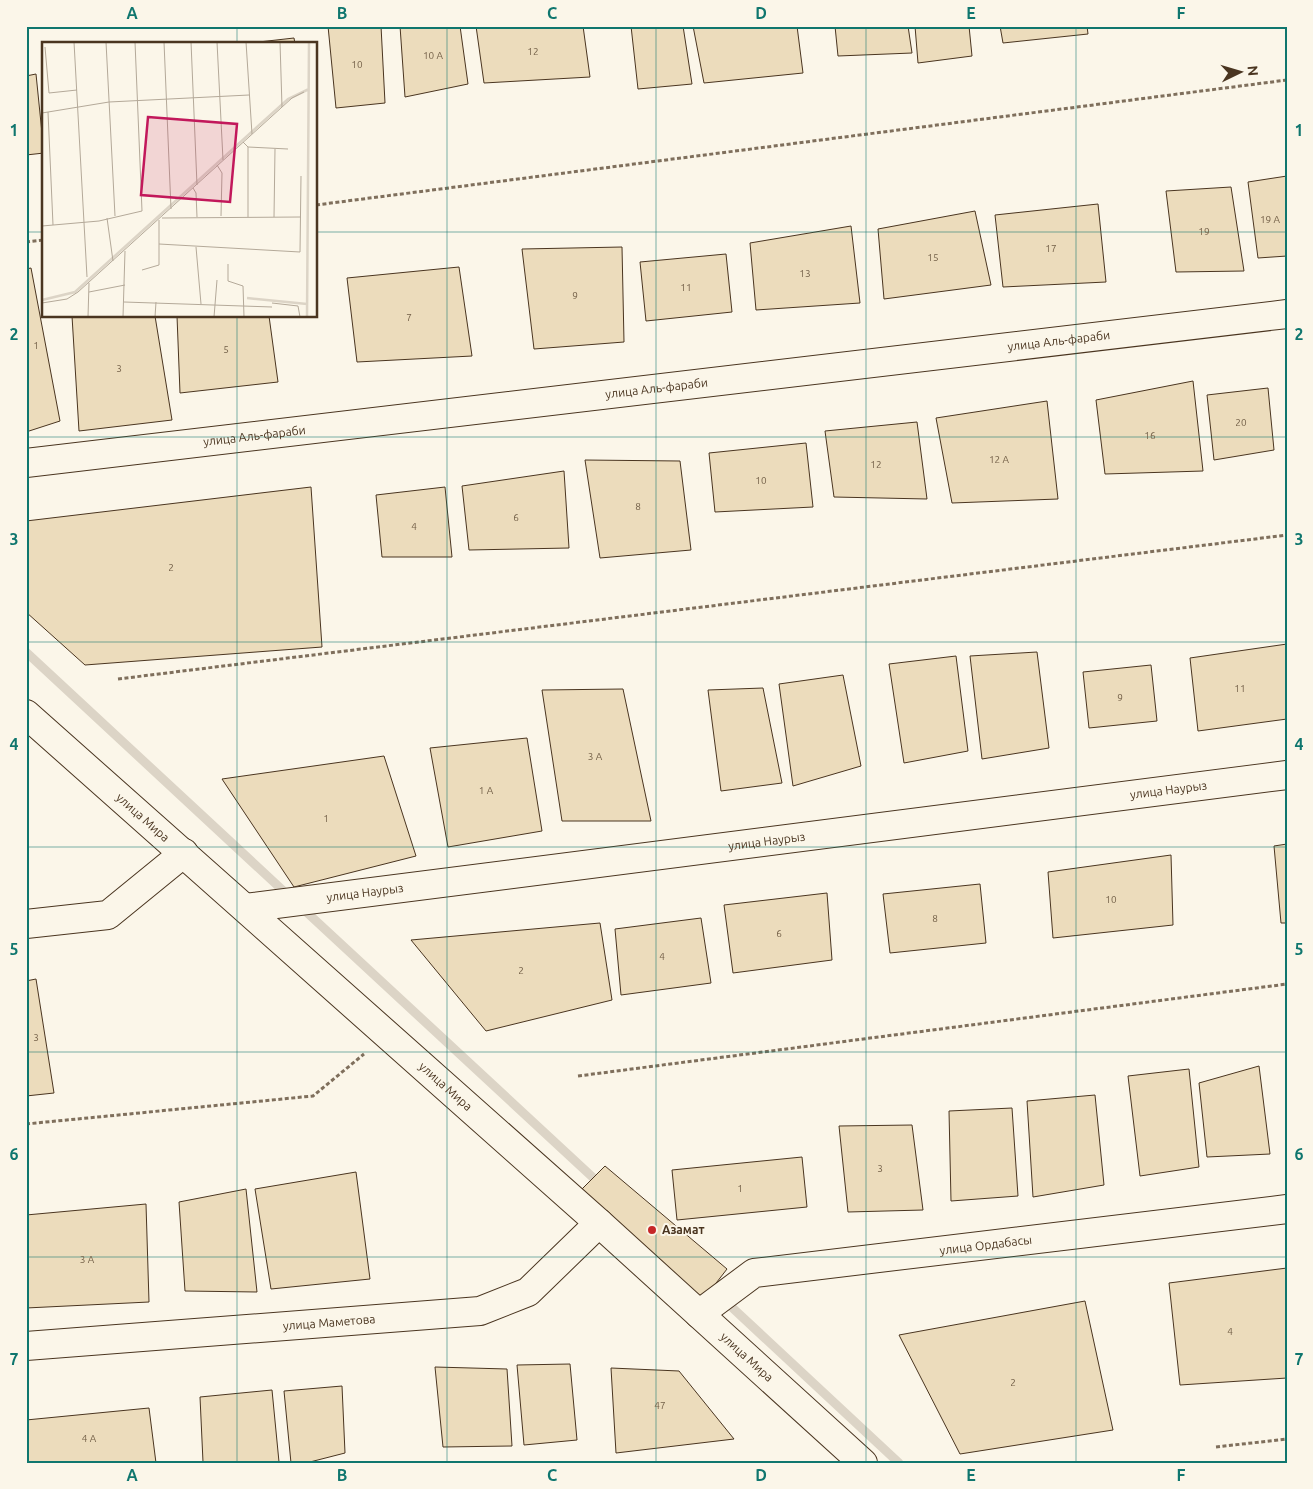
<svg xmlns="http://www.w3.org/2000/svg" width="1313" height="1489" font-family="Ubuntu,sans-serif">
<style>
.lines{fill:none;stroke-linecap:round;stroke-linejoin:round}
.stream{stroke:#dcd4c6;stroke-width:9}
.building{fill:#ecdcbc;stroke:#4a3520}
.minor-casing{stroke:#4a3520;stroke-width:30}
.path{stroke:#7f6f5c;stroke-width:3;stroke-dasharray:4 2.5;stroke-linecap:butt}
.minor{stroke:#fbf6e9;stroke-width:28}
.grid{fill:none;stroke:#0f766e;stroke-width:1;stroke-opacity:0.55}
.poi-dot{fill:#c62828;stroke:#fbf6e9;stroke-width:2}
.labels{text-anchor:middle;stroke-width:4;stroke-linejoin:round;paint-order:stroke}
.number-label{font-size:10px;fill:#725f47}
.street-label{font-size:12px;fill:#4a3520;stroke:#fbf6e9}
.poi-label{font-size:12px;font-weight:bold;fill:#4a3520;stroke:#fbf6e9;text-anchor:start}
.inset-river{fill:none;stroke:#dcd4c6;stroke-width:2.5}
.inset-road{fill:none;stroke:#b4a999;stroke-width:1}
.view{fill:#c2185b;fill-opacity:0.15;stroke:#c2185b;stroke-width:2.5}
.inset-edge{fill:none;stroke:#4a3520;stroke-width:2.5}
.neatline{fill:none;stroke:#0f766e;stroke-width:2}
.grid-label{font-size:16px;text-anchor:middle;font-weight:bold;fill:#0f766e}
</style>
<rect width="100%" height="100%" fill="#fbf6e9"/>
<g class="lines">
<g class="stream">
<path d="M 26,652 L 291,898"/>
<path d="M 301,907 L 601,1185"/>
<path d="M 724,1300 L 899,1463"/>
</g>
</g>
<g class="building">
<path d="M 328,26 L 381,26 L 385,103 L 336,108 Z"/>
<path d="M 400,26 L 460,26 L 468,84 L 405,97 Z"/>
<path d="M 476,26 L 583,26 L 590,77 L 484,83 Z"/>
<path d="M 631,26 L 683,26 L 692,84 L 638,89 Z"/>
<path d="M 693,26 L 797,26 L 803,73 L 704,83 Z"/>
<path d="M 835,26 L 908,26 L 912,53 L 838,56 Z"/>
<path d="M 915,26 L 969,26 L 972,56 L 918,63 Z"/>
<path d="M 1000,26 L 1087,26 L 1088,34 L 1003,43 Z"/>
<path d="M 294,38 L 295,44 L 241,44 Z"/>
<path d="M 36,74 L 44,153 L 26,155 L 26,76 Z"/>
<path d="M 1287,176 L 1287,256 L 1258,258 L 1248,182 Z"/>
<path d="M 1231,187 L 1244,271 L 1176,272 L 1166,191 Z"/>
<path d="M 1098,204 L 1106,282 L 1003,287 L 995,215 Z"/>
<path d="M 975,211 L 991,285 L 884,299 L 878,229 Z"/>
<path d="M 851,226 L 860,303 L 756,310 L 750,243 Z"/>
<path d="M 622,247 L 624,342 L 534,349 L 522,249 Z"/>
<path d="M 726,254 L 732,312 L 646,321 L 640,262 Z"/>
<path d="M 459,267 L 472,356 L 357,362 L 347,278 Z"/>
<path d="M 31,268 L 60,421 L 26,432 L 26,269 Z"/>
<path d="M 72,316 L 155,316 L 172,420 L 79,431 Z"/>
<path d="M 177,316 L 269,316 L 278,382 L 180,393 Z"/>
<path d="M 1193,381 L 1203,471 L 1105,474 L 1096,400 Z"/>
<path d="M 1268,388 L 1274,450 L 1214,460 L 1207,395 Z"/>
<path d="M 1047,401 L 1058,499 L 952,503 L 936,418 Z"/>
<path d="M 917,422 L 927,499 L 834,497 L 825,431 Z"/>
<path d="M 806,443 L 813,507 L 715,512 L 709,453 Z"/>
<path d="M 585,460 L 680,461 L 691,550 L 600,558 Z"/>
<path d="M 564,471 L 569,548 L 469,550 L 462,486 Z"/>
<path d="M 311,487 L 322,647 L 85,665 L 26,612 L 26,521 Z"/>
<path d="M 445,487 L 452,557 L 382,557 L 376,495 Z"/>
<path d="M 1287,644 L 1287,719 L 1198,731 L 1190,658 Z"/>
<path d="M 1037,652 L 1049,748 L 982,759 L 970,656 Z"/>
<path d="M 956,656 L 968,751 L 904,763 L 889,664 Z"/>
<path d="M 1151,665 L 1157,721 L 1089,728 L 1083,672 Z"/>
<path d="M 843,675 L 861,766 L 793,786 L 779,684 Z"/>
<path d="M 763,688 L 782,783 L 721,791 L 708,690 Z"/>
<path d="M 623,689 L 651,821 L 562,821 L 542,690 Z"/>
<path d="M 527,738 L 542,831 L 448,847 L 430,748 Z"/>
<path d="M 384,756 L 416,856 L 294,887 L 222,779 Z"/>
<path d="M 1287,844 L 1287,923 L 1281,923 L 1274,846 Z"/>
<path d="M 1171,855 L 1173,925 L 1053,938 L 1048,872 Z"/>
<path d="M 980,884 L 986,943 L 890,953 L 883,894 Z"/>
<path d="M 827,893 L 832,960 L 733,973 L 724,905 Z"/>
<path d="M 701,918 L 711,983 L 621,995 L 615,929 Z"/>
<path d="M 600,923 L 612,1000 L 486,1031 L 411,940 Z"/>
<path d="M 36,979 L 54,1093 L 26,1096 L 26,981 Z"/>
<path d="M 1259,1066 L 1270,1154 L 1207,1157 L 1199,1083 Z"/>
<path d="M 1189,1069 L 1199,1167 L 1140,1176 L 1128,1076 Z"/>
<path d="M 1095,1095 L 1104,1185 L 1033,1197 L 1027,1101 Z"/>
<path d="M 1012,1108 L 1018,1196 L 951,1201 L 949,1111 Z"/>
<path d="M 912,1125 L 923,1210 L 848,1212 L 839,1126 Z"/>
<path d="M 802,1157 L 807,1207 L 677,1220 L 672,1170 Z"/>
<path d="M 605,1166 L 727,1269 L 703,1300 L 579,1192 Z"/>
<path d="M 356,1172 L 370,1279 L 271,1289 L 255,1189 Z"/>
<path d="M 246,1189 L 257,1292 L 185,1291 L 179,1202 Z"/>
<path d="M 146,1204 L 149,1302 L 26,1308 L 26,1215 Z"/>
<path d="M 1287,1268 L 1287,1378 L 1180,1385 L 1169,1283 Z"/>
<path d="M 1085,1301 L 1113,1430 L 960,1454 L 899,1335 Z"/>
<path d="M 570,1364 L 577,1440 L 524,1445 L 517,1365 Z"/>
<path d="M 435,1367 L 507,1369 L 512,1446 L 443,1447 Z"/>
<path d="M 611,1368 L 679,1371 L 734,1439 L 616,1453 Z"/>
<path d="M 342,1386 L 345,1453 L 306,1463 L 291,1463 L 284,1391 Z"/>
<path d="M 272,1390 L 279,1462 L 203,1462 L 200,1397 Z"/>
<path d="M 149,1408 L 156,1463 L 27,1463 L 26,1420 Z"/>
</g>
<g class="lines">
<g class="minor-casing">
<g id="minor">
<path id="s1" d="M 26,463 L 1287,314"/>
<path id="s2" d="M 26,714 L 599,1223 L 863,1463"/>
<path id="s3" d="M 246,908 L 1287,775"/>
<path d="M 26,924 L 108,915 L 184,853"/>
<path id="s4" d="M 699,1314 L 754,1273 L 1287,1209"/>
<path id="s5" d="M 26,1346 L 480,1311 L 528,1292 L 599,1223"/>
</g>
</g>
<g class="path">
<path d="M 316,205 L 1287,80"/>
<path d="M 26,242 L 44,240"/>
<path d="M 118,679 L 1287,535"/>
<path d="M 578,1076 L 1287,984"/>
<path d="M 26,1124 L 313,1096 L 364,1054"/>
<path d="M 1216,1447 L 1287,1439"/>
</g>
<use href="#minor" class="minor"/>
</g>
<path class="grid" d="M 237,26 L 237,44M 447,26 L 447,1463M 656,26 L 656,1463M 866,26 L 866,1463M 1076,26 L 1076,1463M 26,232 L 44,232M 316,232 L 1287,232M 237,316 L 237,1463M 26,437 L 1287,437M 26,642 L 1287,642M 26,847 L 1287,847M 26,1052 L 1287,1052M 26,1257 L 1287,1257"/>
<circle class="poi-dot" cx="652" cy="1230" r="5"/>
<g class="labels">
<g class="number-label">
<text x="533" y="55">12</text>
<text x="433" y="59">10 А</text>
<text x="357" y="68">10</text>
<text x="1270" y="223">19 А</text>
<text x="1204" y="235">19</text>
<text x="1051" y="252">17</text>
<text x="933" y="261">15</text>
<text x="805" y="277">13</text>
<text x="686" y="291">11</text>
<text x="575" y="299">9</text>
<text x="409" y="321">7</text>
<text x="36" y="349">1</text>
<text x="226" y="353">5</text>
<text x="119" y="372">3</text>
<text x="1241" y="426">20</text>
<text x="1150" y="439">16</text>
<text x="999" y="463">12 А</text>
<text x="876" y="468">12</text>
<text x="761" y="484">10</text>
<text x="638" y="510">8</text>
<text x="516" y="521">6</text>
<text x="414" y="530">4</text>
<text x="171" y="571">2</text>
<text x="1240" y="692">11</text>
<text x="1120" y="701">9</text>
<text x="595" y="760">3 А</text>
<text x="486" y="794">1 А</text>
<text x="326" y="822">1</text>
<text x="1111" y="903">10</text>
<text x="935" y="922">8</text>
<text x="779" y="937">6</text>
<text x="662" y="960">4</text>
<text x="521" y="974">2</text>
<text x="36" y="1041">3</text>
<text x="880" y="1172">3</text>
<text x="740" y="1192">1</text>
<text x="87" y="1263">3 А</text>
<text x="1230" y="1335">4</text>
<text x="1013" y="1386">2</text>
<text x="660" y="1409">47</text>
<text x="89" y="1442">4 А</text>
</g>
<g class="street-label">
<text dy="4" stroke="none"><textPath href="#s1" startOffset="1040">улица Аль-фараби</textPath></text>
<text dy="4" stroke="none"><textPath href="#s1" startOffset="635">улица Аль-фараби</textPath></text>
<text dy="4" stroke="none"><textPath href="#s1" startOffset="230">улица Аль-фараби</textPath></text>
<text dy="4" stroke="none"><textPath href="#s3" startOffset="930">улица Наурыз</textPath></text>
<text dy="4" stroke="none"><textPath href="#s2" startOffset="156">улица Мира</textPath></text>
<text dy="4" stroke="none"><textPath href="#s3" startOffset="525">улица Наурыз</textPath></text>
<text dy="4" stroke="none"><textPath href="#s3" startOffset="120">улица Наурыз</textPath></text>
<text dy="4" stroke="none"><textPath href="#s2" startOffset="561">улица Мира</textPath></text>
<text dy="4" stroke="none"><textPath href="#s4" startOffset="302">улица Ордабасы</textPath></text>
<text dy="4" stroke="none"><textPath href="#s5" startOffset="304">улица Маметова</textPath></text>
<text dy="4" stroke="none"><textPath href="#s2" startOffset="966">улица Мира</textPath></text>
</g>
<g class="poi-label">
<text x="662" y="1234">Азамат</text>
</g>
</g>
<g transform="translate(42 42)">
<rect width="275" height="275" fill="#fbf6e9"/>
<path class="inset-river" d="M 205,256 L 265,262M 0,258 L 33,250 L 246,57 L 267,47M 265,275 L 267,0"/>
<path class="inset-road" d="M 32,0 L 45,235M 64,0 L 73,174M 122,0 L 129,167M 149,0 L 155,143M 175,0 L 181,118M 204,0 L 210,92M 238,0 L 240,65M 3,5 L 7,51 L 35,48M 6,70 L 11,183M 0,71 L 67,60 L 207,53M 201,100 L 206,105 L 246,107M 206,105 L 206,175M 175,123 L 180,131 L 179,174M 151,146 L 154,151 L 155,175M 232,175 L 233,107M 65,176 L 71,219M 120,176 L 259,175M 117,178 L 117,202 L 258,210 L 259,134M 0,184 L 57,179 L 100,169 L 93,0M 154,205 L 159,262M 186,222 L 186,239 L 201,244 L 202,275M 100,228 L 117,223 L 117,202M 47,250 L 83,243M 82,260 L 230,265M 0,261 L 25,257 L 36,250 L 250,56 L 262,50M 230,261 L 256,264 L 258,275M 46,275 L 47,241M 81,275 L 83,209M 113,275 L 114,260M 172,275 L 175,238"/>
<path class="view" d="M 106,75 L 195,82 L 188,160 L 99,153 Z"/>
<rect width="275" height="275" class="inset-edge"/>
</g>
<rect width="1313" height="1489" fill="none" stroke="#fbf6e9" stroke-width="55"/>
<g transform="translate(1240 72) rotate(85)" stroke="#fbf6e9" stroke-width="4" paint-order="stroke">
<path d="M0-4L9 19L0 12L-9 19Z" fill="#4a3520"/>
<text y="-8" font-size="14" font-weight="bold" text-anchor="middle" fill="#4a3520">N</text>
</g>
<rect x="28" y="28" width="1258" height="1434" class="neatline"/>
<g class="grid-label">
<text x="132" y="19">A</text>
<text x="342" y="19">B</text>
<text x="552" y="19">C</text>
<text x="761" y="19">D</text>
<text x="971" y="19">E</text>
<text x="1181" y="19">F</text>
<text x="14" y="136">1</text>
<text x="1299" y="136">1</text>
<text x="14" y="340">2</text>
<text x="1299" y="340">2</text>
<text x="14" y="545">3</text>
<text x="1299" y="545">3</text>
<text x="14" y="750">4</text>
<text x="1299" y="750">4</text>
<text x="14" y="955">5</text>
<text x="1299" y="955">5</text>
<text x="14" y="1160">6</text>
<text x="1299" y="1160">6</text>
<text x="14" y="1365">7</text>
<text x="1299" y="1365">7</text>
<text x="132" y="1481">A</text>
<text x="342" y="1481">B</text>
<text x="552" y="1481">C</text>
<text x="761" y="1481">D</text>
<text x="971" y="1481">E</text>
<text x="1181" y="1481">F</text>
</g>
</svg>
